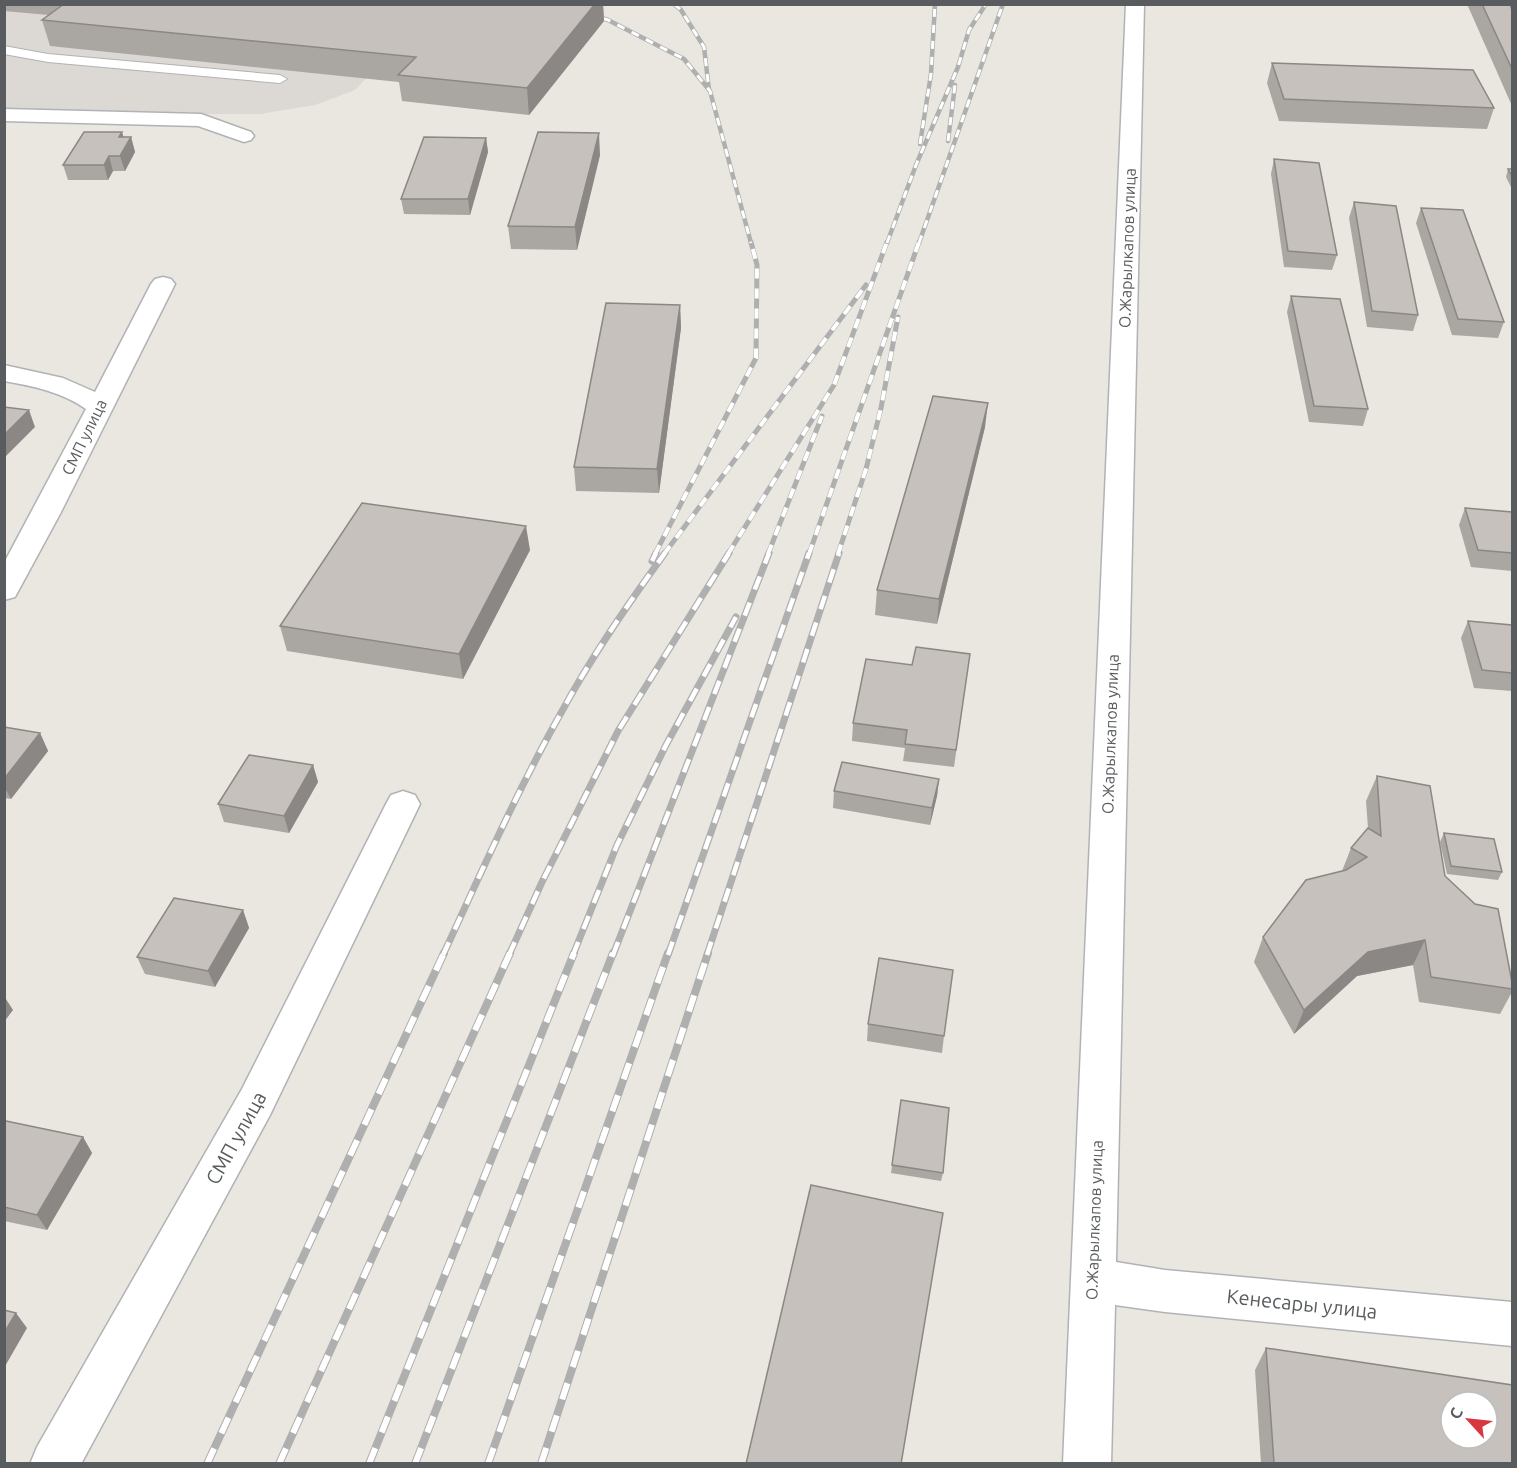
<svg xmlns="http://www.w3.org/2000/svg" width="1517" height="1468" font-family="Ubuntu,sans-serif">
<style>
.industrial{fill:#dcd8d4}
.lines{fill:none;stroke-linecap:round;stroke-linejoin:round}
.service-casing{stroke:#b0b3b6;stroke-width:2}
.minor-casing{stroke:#b0b3b6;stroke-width:3}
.service{fill:#fff;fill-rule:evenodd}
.minor{fill:#fff;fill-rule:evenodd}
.rail-far3-casing{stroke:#aeafaf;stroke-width:4.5}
.rail-far2-casing{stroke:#aeafaf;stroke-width:5}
.rail-far1-casing{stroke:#aeafaf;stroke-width:7}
.rail-casing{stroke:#aeafaf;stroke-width:8}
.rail-far3{stroke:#fff;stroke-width:3;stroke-dasharray:8;stroke-linecap:butt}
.rail-far2{stroke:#fff;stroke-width:4;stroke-dasharray:10;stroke-linecap:butt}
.rail-far1{stroke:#fff;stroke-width:4.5;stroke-dasharray:14;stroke-linecap:butt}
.rail{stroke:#fff;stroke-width:6;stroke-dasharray:17;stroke-linecap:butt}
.wall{fill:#aaa6a2}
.shaded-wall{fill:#8b8784}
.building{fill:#c6c1bc;stroke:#8b8784;stroke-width:1.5;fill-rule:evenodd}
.labels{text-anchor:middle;stroke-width:4.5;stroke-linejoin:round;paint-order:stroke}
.street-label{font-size:16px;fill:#585c5f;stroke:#fff}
.near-street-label{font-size:20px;fill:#585c5f;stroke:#fff}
</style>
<rect width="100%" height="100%" fill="#eae6e0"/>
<path class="industrial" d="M 5,5 L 436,5 L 355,90 L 315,105 L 260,114 L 196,114 L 5,110 Z"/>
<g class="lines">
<g class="service-casing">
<path id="service" d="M 4,46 L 48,54 L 280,75 L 287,79 L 280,83 L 48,62 L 4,54 Z"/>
</g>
<g class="minor-casing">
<g id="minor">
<path d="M 1126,4 L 1144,4 L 1116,1262 L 1165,1270 L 1512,1302 L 1512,1346 L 1165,1312 L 1115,1305 L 1111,1464 L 1063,1464 Z"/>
<path d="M 4,109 L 201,114 L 251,132 L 254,136 L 251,140 L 244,142 L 198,126 L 4,121 Z"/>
<path d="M 163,277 L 171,279 L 175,284 L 60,514 L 15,597 L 4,600 L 4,563 L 86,409 C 62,392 33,386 4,381 L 4,365 L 63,378 L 95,392 L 151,284 L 155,279 Z"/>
<path d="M 403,791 L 415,795 L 420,804 L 270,1115 L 81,1464 L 30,1464 L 37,1447 L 242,1089 L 386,804 L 391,795 Z"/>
</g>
</g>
<use href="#service" class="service"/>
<use href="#minor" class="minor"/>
<g class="rail-far3-casing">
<g id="rail-far3">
<path d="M 557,4 L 608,20 L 684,59 L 710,91 L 751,243"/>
<path d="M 674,4 L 681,10 L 704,47 L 709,90"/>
<path d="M 948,141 L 955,85"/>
<path d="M 920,144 L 931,74 L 935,4"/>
<path d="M 887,243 L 916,165 L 958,67 L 969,30 L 986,4"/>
<path d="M 919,243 L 1003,4"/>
</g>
</g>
<g class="rail-far2-casing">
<g id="rail-far2">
<path d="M 655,554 L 756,358 L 757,265 L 751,242"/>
<path d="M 664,554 L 866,285"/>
<path d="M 728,554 L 834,385 L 887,242"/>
<path d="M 768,554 L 822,416"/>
<path d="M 809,554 L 919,242"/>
<path d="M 838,554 L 866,469 L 881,408 L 898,317"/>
</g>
</g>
<g class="rail-far1-casing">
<g id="rail-far1">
<path d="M 652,561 L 656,553"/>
<path d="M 443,955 C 481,873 517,791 561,713 C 591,657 628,604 665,553"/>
<path d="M 509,955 L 542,882 L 618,731 L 729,553"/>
<path d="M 573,955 L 617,845 L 666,745 L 736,617"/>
<path d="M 613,955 L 769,553"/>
<path d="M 668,955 L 809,553"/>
<path d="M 707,955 L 839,553"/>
</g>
</g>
<g class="rail-casing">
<g id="rail">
<path d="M 207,1464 L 444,953"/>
<path d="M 279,1464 L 510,953"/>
<path d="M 369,1464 L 574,953"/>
<path d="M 415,1464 L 613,953"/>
<path d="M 488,1464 L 668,953"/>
<path d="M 541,1464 L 708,953"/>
</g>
</g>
<use href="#rail-far3" class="rail-far3"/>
<use href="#rail-far2" class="rail-far2"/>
<use href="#rail-far1" class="rail-far1"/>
<use href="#rail" class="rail"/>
</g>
<g class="wall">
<path d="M 4,4 L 603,4 L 604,21 L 529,115 L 402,101 L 399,82 L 50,46 L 42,20 L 49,15 L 4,11 Z"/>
<path d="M 1467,4 L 1510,4 L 1512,10 L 1512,106 Z"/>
<path d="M 1272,63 L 1494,108 L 1487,129 L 1279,121 L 1267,83 Z"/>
<path d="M 124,137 L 131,137 L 135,152 L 125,171 L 113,171 L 108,180 L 68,180 L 63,165 Z"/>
<path d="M 486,138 L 488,152 L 470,215 L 404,214 L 401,199 Z"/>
<path d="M 600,155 L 577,250 L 511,249 L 508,226 Z"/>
<path d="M 1274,159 L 1337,255 L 1332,270 L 1284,267 L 1271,174 Z"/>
<path d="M 1508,169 L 1512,169 L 1512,189 L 1506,177 Z"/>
<path d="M 1354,202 L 1418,315 L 1413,331 L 1367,327 L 1349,218 Z"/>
<path d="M 1421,208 L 1504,322 L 1498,338 L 1452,335 L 1416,223 Z"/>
<path d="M 1291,296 L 1368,409 L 1363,426 L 1309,422 L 1287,312 Z"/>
<path d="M 680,305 L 681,328 L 659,493 L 576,491 L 574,467 Z"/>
<path d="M 985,427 L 937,624 L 875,615 L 877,590 Z"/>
<path d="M 1465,508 L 1512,512 L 1512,571 L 1471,567 L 1459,525 Z"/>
<path d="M 530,550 L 463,679 L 287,651 L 280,626 Z"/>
<path d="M 1468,621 L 1512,625 L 1512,691 L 1474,688 L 1461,638 Z"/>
<path d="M 970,654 L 954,767 L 903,761 L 905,748 L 852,741 L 853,723 L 912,665 Z"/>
<path d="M 4,727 L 40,733 L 48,751 L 11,799 L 4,798 Z"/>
<path d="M 313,765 L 318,782 L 289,833 L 224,822 L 218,804 Z"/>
<path d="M 1377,776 L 1445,876 L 1512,982 L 1512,992 L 1500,1014 L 1419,1002 L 1413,965 L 1357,976 L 1294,1034 L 1254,962 L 1263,937 L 1342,871 L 1351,848 L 1368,828 L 1366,801 Z"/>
<path d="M 939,779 L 937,796 L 930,825 L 833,808 L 834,791 Z"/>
<path d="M 1444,833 L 1502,872 L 1498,880 L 1447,874 L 1440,842 Z"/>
<path d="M 243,910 L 249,928 L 215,987 L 145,974 L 137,957 Z"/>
<path d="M 868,1024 L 944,1036 L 942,1053 L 867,1041 Z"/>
<path d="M 901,1100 L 943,1173 L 941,1181 L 891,1173 Z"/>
<path d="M 4,1124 L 83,1137 L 92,1153 L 47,1230 L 4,1221 Z"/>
<path d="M 1266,1348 L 1512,1464 L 1261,1464 L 1255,1370 Z"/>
</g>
<g class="shaded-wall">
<path d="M 595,4 L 603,4 L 604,21 L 529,115 L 527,88 Z"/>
<path d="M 122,132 L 126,145 L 131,137 L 135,152 L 125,171 L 120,156 L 119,137 Z"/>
<path d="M 599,133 L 600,155 L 577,250 L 575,227 Z"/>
<path d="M 486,138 L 488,152 L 470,215 L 468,199 Z"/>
<path d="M 109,156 L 113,171 L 108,180 L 104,165 Z"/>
<path d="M 680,305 L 681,328 L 659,493 L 657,469 Z"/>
<path d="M 988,403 L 985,427 L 937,624 L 939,599 Z"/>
<path d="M 29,410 L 35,427 L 5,457 L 4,455 L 4,435 Z"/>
<path d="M 526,526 L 530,550 L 463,679 L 459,654 Z"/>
<path d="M 40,733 L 48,751 L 11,799 L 4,786 L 4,779 Z"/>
<path d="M 313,765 L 318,782 L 289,833 L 284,816 Z"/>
<path d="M 939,779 L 937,796 L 930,825 L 932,808 Z"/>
<path d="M 243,910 L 249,928 L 215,987 L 208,971 Z"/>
<path d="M 1425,940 L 1413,965 L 1357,976 L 1294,1034 L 1304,1010 L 1368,952 Z"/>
<path d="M 4,996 L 13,1010 L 4,1022 Z"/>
<path d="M 83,1137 L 92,1153 L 47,1230 L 37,1215 Z"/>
<path d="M 16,1313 L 27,1328 L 4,1368 L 4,1333 Z"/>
</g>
<g class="building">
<path d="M 64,4 L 595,4 L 527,88 L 398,75 L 416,57 L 42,20 Z"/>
<path d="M 1482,4 L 1510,4 L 1512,10 L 1512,69 Z"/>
<path d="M 1272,63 L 1473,70 L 1494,108 L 1284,99 Z"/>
<path d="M 84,132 L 122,132 L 119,137 L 131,137 L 120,156 L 109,156 L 104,165 L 63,165 Z"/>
<path d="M 538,132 L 599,133 L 575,227 L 508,226 Z"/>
<path d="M 424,137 L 486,138 L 468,199 L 401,199 Z"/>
<path d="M 1274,159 L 1319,163 L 1337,255 L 1288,251 Z"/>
<path d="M 1508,169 L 1512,169 L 1512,176 Z"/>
<path d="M 1354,202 L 1396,206 L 1418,315 L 1372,311 Z"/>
<path d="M 1421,208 L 1463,210 L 1504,322 L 1458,319 Z"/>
<path d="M 1291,296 L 1340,299 L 1368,409 L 1314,406 Z"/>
<path d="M 606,303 L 680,305 L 657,469 L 574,467 Z"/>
<path d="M 933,396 L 988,403 L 939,599 L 877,590 Z"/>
<path d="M 4,407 L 29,410 L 4,435 Z"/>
<path d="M 362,503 L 526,526 L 459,654 L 280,626 Z"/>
<path d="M 1465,508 L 1512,512 L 1512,553 L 1478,550 Z"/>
<path d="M 1468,621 L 1512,625 L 1512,673 L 1482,670 Z"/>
<path d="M 916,647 L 970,654 L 956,750 L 905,744 L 907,730 L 853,723 L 866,659 L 912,665 Z"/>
<path d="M 4,727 L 40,733 L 4,779 Z"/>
<path d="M 249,755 L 313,765 L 284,816 L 218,804 Z"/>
<path d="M 842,762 L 939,779 L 932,808 L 834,791 Z"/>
<path d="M 1377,776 L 1430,786 L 1445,876 L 1475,904 L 1498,909 L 1512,982 L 1512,989 L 1431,977 L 1425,940 L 1368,952 L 1304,1010 L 1263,937 L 1306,880 L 1346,870 L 1367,857 L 1351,848 L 1368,828 L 1381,836 Z"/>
<path d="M 1444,833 L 1494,839 L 1502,872 L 1451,866 Z"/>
<path d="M 174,898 L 243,910 L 208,971 L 137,957 Z"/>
<path d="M 879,958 L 953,970 L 944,1036 L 868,1024 Z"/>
<path d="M 901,1100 L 949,1108 L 943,1173 L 892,1165 Z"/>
<path d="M 6,1121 L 83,1137 L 37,1215 L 4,1207 L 4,1124 Z"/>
<path d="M 811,1185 L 943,1213 L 901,1464 L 746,1464 Z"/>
<path d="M 4,1310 L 16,1313 L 4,1333 Z"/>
<path d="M 1266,1348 L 1512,1385 L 1512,1464 L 1274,1463 ZM 1451,1402 L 1487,1402 L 1487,1438 L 1451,1438 Z"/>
</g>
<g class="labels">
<g class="street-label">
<text transform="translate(1127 248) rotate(-88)" y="6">О.Жарылкапов улица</text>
<text transform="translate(84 437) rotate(-64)" y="6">СМП улица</text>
<text transform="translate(1110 734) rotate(-88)" y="6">О.Жарылкапов улица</text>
<text transform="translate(1094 1220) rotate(-88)" y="6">О.Жарылкапов улица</text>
</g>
<g class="near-street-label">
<text transform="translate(236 1138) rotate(-61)" y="7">СМП улица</text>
<text transform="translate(1302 1304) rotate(6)" y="7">Кенесары улица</text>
</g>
</g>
<rect width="1517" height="1468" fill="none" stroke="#585c5f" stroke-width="12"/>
<g transform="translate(1469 1420) rotate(297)"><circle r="28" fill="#ffffff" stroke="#bcbebf" stroke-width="1.5"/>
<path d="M0-4.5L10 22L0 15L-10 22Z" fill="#d83740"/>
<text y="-9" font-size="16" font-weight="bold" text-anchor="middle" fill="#585c5f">С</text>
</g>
</svg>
